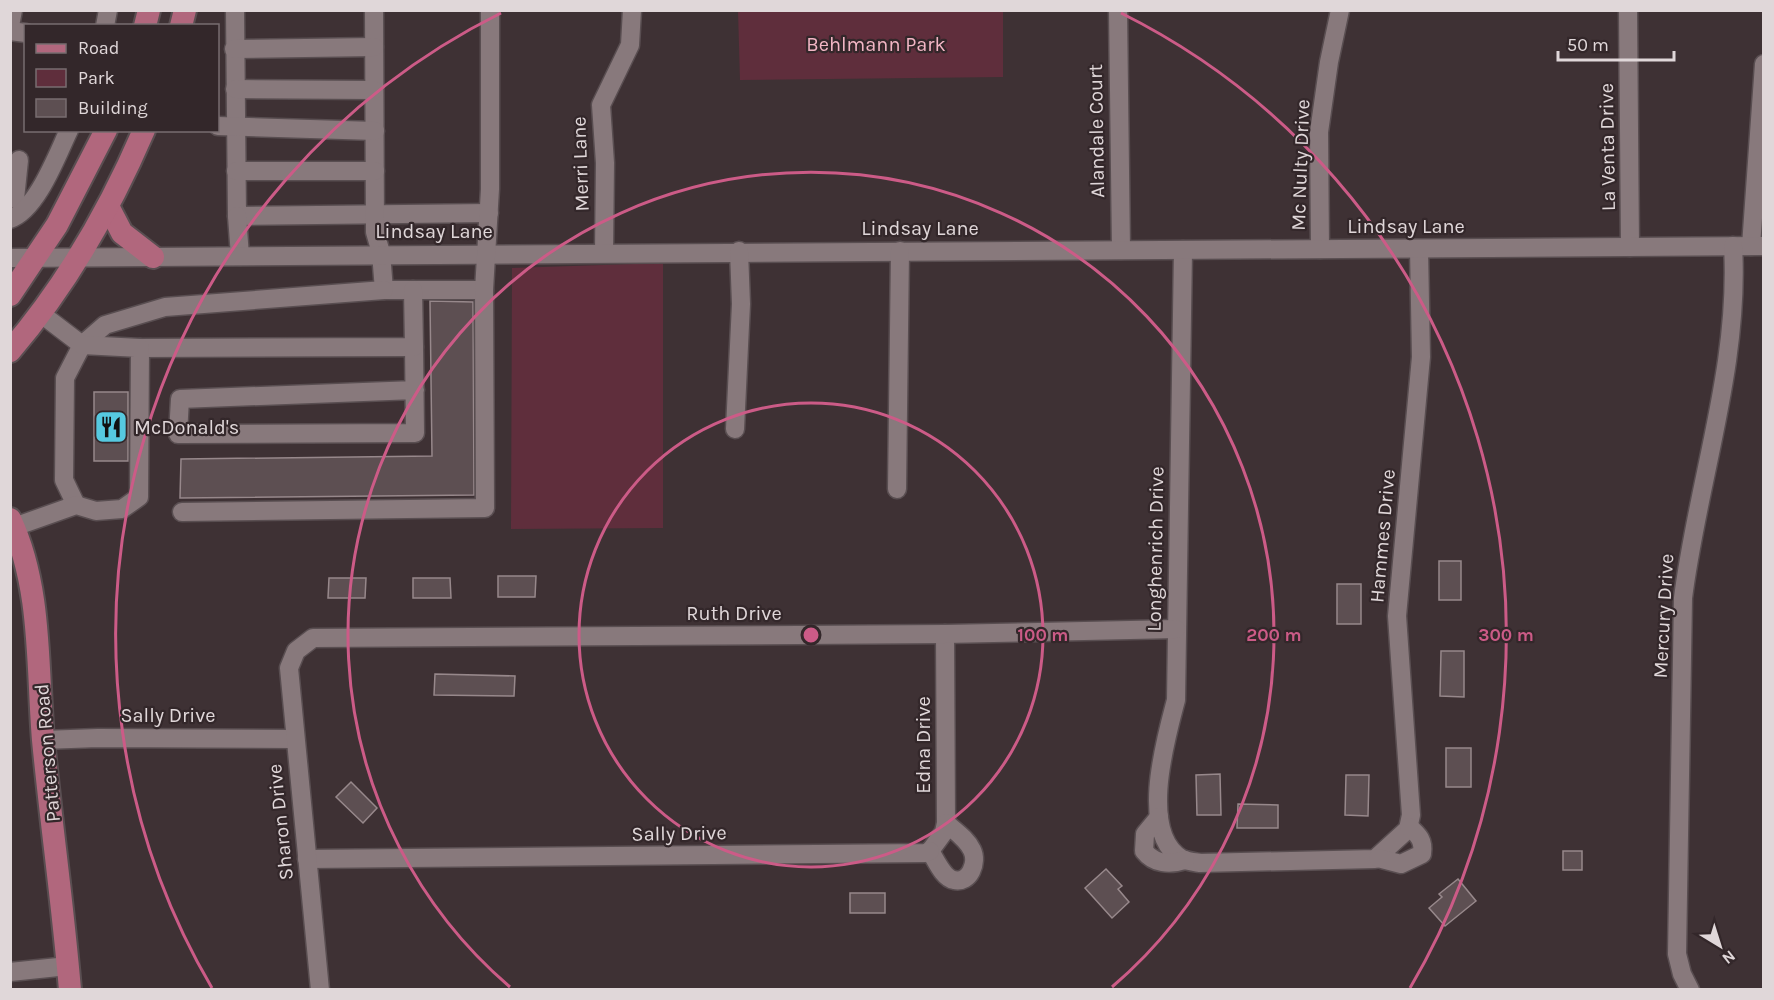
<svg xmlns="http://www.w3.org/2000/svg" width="1774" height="1000" font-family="Karla,sans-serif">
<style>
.green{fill:#5f2e3c}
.building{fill:#5d4f52;stroke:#97888b;stroke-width:1.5}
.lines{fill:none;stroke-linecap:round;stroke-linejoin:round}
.minor-casing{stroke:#594e51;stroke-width:21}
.major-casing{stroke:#594e51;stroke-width:26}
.minor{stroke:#88797c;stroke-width:18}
.major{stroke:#b1677d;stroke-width:22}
.ring{fill:none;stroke:#cc5b87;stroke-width:3}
.labels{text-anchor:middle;stroke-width:4.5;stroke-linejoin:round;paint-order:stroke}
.park-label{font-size:20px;fill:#f3b6c5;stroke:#33272a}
.street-label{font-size:20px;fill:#e0d7d9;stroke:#33272a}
.poi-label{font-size:20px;fill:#e0d7d9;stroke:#33272a;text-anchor:start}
.centre{fill:#cc5b87;stroke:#33272a;stroke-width:3}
.ring-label{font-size:18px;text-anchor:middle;font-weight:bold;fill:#cc5b87;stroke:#33272a;stroke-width:4.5;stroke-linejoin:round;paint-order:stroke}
</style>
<rect width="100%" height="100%" fill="#3e3134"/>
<g class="green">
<path d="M 738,11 L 1003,11 L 1003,77 L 740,80 Z"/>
<path d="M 663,263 L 663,528 L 511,529 L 512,268 Z"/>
</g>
<g class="building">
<path d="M 430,301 L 473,302 L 474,495 L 180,498 L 181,459 L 432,456 Z"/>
<rect x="94" y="392" width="34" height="69"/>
<rect x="1439" y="561" width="22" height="39"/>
<path d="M 498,576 L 536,576 L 535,597 L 498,597 Z"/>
<path d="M 329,578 L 366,578 L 365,598 L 328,598 Z"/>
<path d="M 413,578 L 450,578 L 451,598 L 413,598 Z"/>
<rect x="1337" y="584" width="24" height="40"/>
<path d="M 1441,651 L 1464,651 L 1464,697 L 1440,696 Z"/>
<path d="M 435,674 L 515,676 L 514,696 L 434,695 Z"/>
<rect x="1446" y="748" width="25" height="39"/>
<path d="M 1220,774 L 1221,815 L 1197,815 L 1196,775 Z"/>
<path d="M 1346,775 L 1369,775 L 1368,816 L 1345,815 Z"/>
<path d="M 351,782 L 377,808 L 363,823 L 336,797 Z"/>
<path d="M 1238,804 L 1278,805 L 1278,828 L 1237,828 Z"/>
<rect x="1563" y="851" width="19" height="19"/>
<path d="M 1106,869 L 1122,886 L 1118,889 L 1129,902 L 1112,918 L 1085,888 Z"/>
<path d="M 1458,879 L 1476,901 L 1445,926 L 1429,908 L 1442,897 L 1439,894 Z"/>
<rect x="850" y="893" width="35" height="20"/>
</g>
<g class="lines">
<g class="minor-casing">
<g id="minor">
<path d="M 235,10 L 237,216 L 489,213"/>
<path d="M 374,10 L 375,232 L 381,253 L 384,290 L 484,290"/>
<path d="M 1118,10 L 1121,250"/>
<path d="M 1628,10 L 1630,247"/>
<path d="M 10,26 L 13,10"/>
<path d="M 105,26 L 108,10"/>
<path d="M 10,31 L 26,33"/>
<path d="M 234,49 L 374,47"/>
<path d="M 235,89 L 374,90"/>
<path d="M 218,126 L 375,131"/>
<path d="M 236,171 L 375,171"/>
<path d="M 15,199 L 19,160"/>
<path d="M 237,216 L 240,256"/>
<path d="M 10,219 C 37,210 57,155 69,130"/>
<path d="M 1751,246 L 1764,64"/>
<path d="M 1320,249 L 1319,132 L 1329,62 L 1340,10"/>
<path d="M 1183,250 L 1176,700 C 1166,738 1138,833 1182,859 C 1186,861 1194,862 1200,863 L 1375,859 L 1408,829 L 1411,815 L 1397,616 L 1421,357 L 1419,249"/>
<path d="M 604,252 L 605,163 L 601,105 L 630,45 L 632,10"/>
<path d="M 10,258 L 1764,246"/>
<path d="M 414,347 L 415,433 L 178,434 L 180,399 L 415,390"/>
<path d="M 140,348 L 414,347 L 413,290"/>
<path d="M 735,429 L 741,304 L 739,251"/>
<path d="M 897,489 L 900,251"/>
<path d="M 76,505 L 64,480 L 65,378 L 82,345 L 105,325 L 165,307 L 384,290"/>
<path d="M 182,512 L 485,508 L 484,290 L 490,189 L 490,10"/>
<path d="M 14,527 L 76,505 L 96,511 L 122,509 L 139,497 L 140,348 L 82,345 L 40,313"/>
<path d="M 43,740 L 98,738 L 293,739"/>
<path d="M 1159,817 L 1145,834 L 1144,851 C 1154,864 1170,865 1185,860"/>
<path d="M 930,851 L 944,832 L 946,823 L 945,634"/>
<path d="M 930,851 C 936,860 943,878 954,880 C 970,884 978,862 972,850 C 967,839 955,831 946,823"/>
<path d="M 1378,858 L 1401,864 L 1422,854 C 1424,841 1419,835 1409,827"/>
<path d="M 307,859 L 925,853 L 930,851"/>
<path d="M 10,972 L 68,966"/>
<path d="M 320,990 L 289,668 L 296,651 L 313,638 L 945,634 L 1176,629"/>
<path d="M 1690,990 L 1682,974 L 1677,954 L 1683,598 C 1698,480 1740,366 1733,246"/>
</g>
</g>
<g class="major-casing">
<g id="major">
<path d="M 145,26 L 149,10"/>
<path d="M 181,26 L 185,10"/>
<path d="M 108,206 L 122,233 L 153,257"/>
<path d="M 10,295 L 57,225 L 106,130"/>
<path d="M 10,351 C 66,286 110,209 144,130"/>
<path d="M 10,519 C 42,587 37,667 43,740 C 51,823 63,906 70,990"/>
</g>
</g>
<use href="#minor" class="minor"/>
<use href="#major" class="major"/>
</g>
<g class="ring">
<circle cx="811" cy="635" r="232"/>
<path d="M510 987A463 463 0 1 1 1112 987"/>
<path d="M212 988A695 695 0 0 1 501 13M1121 13A695 695 0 0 1 1410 988"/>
</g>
<defs>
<g id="restaurant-square" transform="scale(1.725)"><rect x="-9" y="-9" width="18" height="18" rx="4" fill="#56c9e0" stroke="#33272a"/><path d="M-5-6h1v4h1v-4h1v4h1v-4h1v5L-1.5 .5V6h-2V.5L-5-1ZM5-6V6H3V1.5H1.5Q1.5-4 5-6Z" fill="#111"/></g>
</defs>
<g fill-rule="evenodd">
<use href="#restaurant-square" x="111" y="427"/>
</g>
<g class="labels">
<g class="park-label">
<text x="876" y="51">Behlmann Park</text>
</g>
<g class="street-label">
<text transform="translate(1096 131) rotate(-91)" y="7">Alandale Court</text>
<text transform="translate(1607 147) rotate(-91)" y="7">La Venta Drive</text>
<text transform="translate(580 164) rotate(-92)" y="7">Merri Lane</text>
<text transform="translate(1300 165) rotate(-88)" y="7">Mc Nulty Drive</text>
<text x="1406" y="233">Lindsay Lane</text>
<text x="920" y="235">Lindsay Lane</text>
<text x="434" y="238">Lindsay Lane</text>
<text transform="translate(1382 536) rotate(-85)" y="7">Hammes Drive</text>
<text transform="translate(1155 549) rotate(-89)" y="7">Longhenrich Drive</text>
<text x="734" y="620">Ruth Drive</text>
<text transform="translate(1663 616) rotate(-87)" y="7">Mercury Drive</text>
<text x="168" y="722">Sally Drive</text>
<text transform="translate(923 745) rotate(-90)" y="7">Edna Drive</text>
<text transform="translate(47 753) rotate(-95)" y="7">Patterson Road</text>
<text transform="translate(280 822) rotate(-96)" y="7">Sharon Drive</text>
<text transform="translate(679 833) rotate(-1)" y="7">Sally Drive</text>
</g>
<g class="poi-label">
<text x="134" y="434">McDonald's</text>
</g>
</g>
<circle cx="811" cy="635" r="9" class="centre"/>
<g class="ring-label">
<text x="1043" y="641">100 m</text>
<text x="1274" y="641">200 m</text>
<text x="1506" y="641">300 m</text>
</g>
<rect width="1774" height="1000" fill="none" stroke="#e0d7d9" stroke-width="24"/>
<rect x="24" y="24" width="195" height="108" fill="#33272a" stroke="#786d70" stroke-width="1.5"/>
<rect x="36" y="44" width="30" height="9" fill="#b1677d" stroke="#786d70" stroke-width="1.5"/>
<text x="78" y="54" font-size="18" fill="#e0d7d9">Road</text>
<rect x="36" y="69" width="30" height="18" fill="#5f2e3c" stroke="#786d70" stroke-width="1.5"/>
<text x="78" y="84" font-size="18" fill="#e0d7d9">Park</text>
<rect x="36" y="99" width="30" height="18" fill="#5d4f52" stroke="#786d70" stroke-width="1.5"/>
<text x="78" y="114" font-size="18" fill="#e0d7d9">Building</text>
<g transform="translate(1720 946) rotate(142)" stroke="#33272a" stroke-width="4.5" paint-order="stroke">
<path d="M0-4.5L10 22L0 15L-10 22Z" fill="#e0d7d9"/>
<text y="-9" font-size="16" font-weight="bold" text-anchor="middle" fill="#e0d7d9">N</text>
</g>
<path d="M1558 51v9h116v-9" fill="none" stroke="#e0d7d9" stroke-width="3"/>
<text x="1567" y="51" font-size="18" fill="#e0d7d9" stroke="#33272a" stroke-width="4.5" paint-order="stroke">50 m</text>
</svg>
